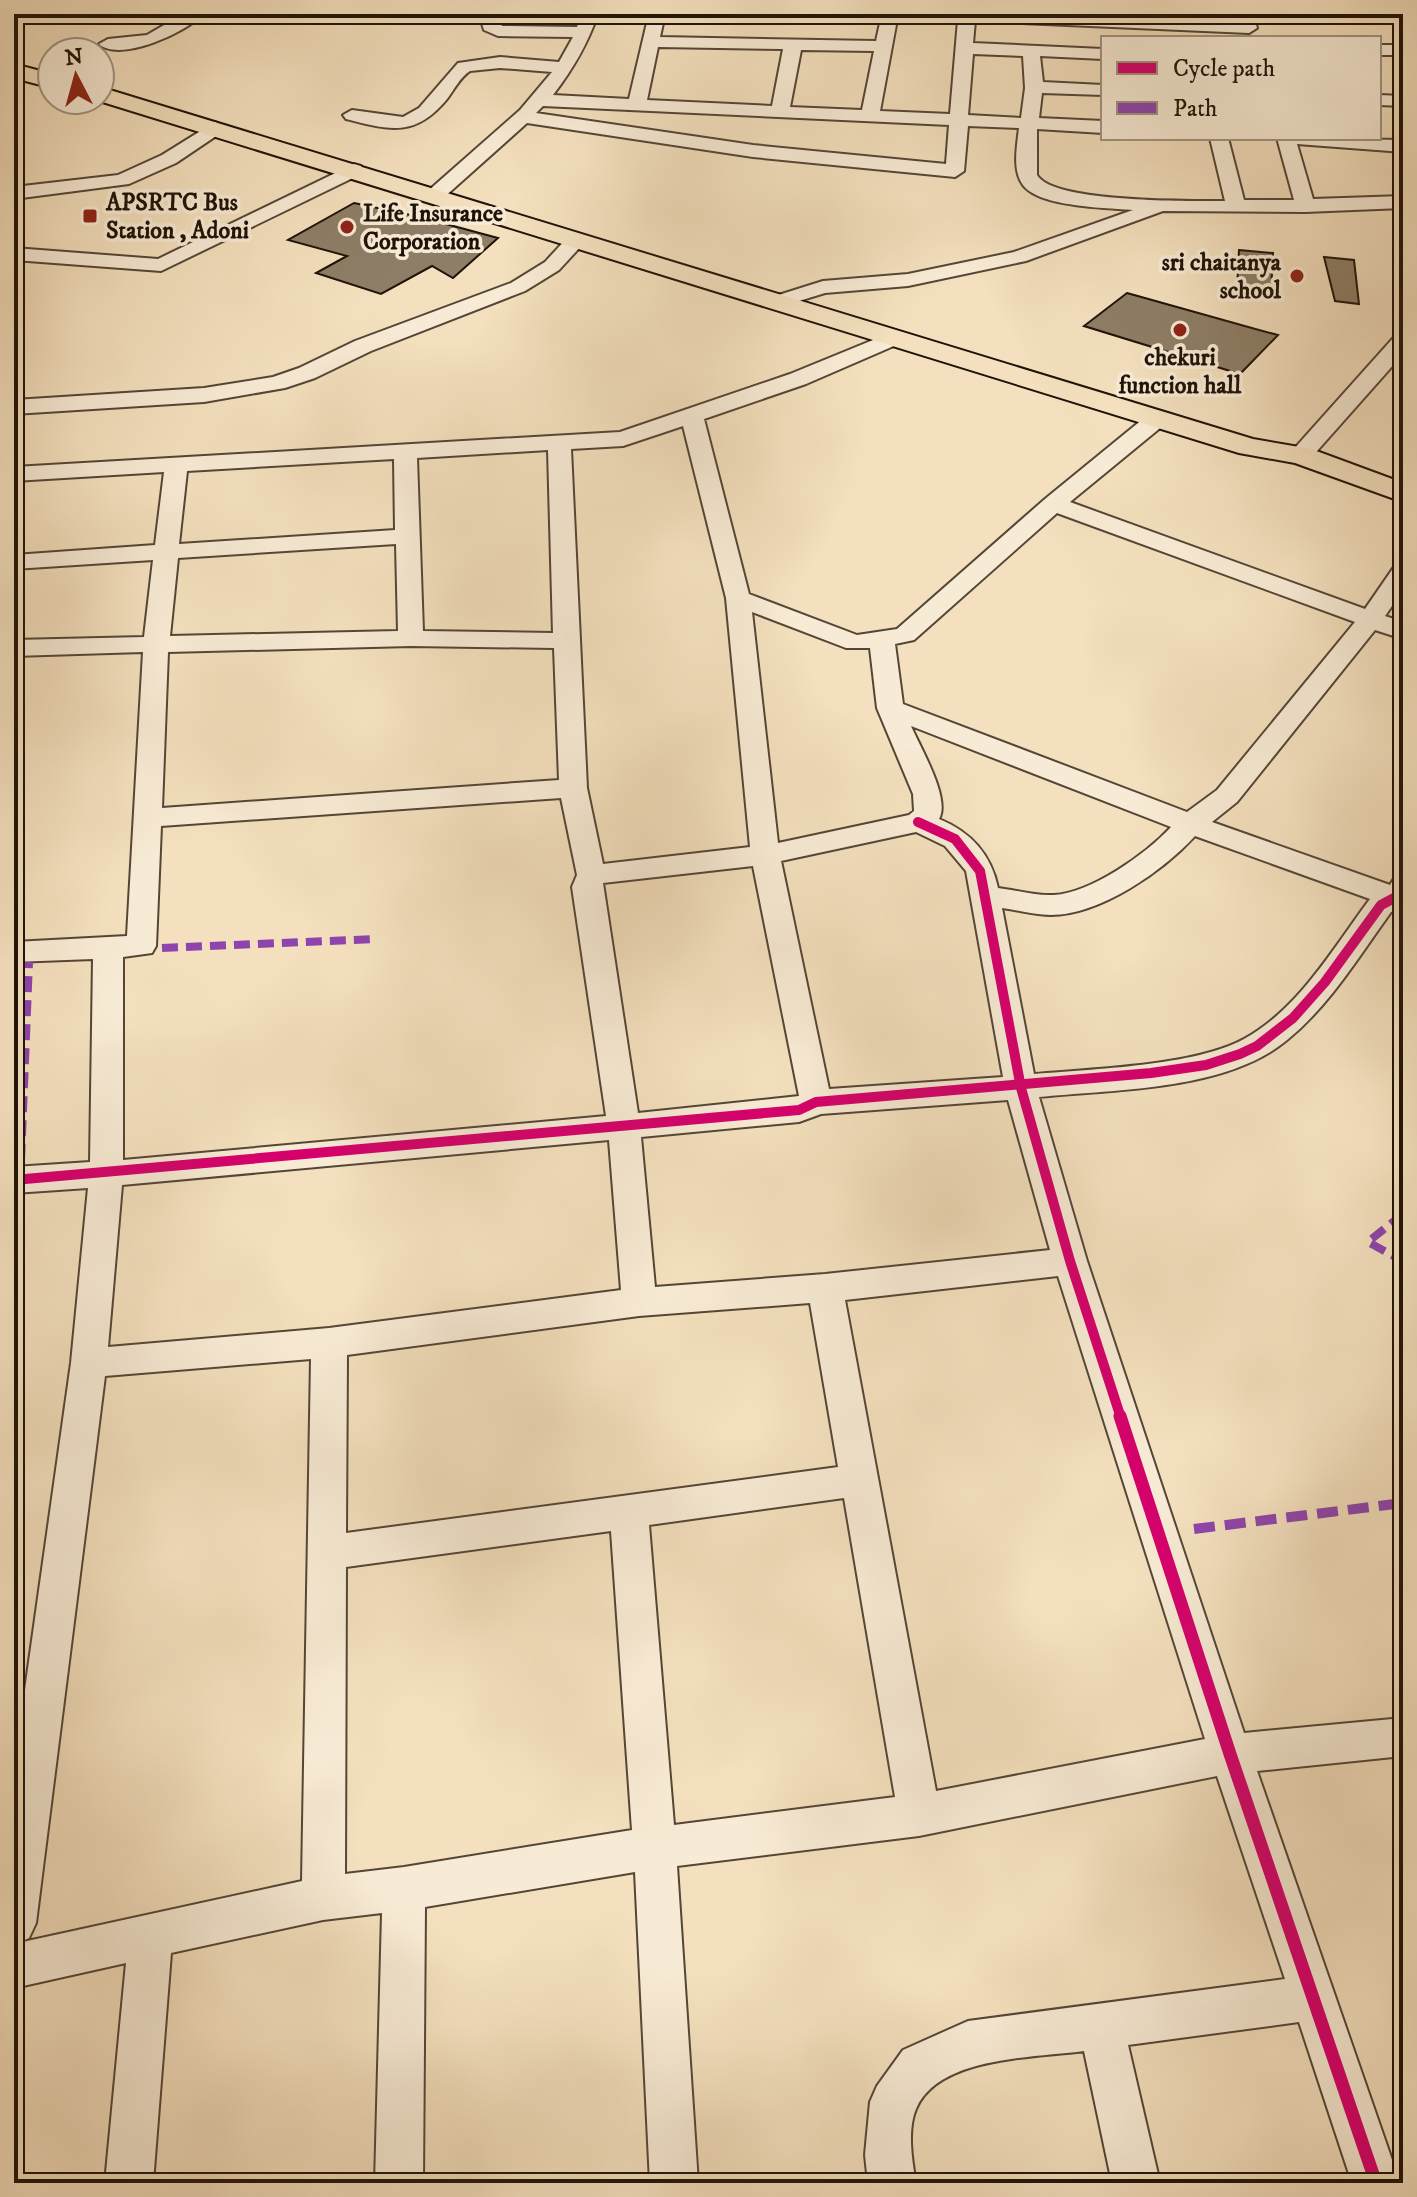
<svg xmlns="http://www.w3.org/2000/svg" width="1417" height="2197" font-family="'IM FELL DW Pica',serif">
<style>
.building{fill:#8e7e67;stroke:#1f1309;stroke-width:2}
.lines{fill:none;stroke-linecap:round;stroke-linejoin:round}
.minor-casing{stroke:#544636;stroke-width:4}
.major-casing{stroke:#1f1309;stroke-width:4}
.minor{fill:#f8ebd5;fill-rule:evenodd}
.major{fill:#f4e0be;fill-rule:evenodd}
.quiet-far1{stroke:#8e44ad;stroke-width:8;stroke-dasharray:16 8;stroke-linecap:butt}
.quiet{stroke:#8e44ad;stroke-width:10;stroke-dasharray:21 10;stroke-linecap:butt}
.cycleway-far1-casing{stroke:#f8ebd5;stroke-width:15}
.cycleway-casing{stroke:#f8ebd5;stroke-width:18}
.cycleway-far1{stroke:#d6006c;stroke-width:10}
.cycleway{stroke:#d6006c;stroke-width:13}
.poi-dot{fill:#8f2418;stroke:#f8ebd5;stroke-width:3}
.labels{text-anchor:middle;stroke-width:7;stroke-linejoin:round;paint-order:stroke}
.far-poi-label{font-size:24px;font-weight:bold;fill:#1f1309;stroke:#f8ebd5;text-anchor:start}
</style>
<rect width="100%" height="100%" fill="#f4e0be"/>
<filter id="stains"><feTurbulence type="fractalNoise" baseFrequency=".0025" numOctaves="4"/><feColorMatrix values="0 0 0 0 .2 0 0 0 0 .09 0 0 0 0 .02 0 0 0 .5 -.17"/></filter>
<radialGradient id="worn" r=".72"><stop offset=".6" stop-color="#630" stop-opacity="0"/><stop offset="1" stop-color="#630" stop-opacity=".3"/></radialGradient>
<g class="building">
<path d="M 354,203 L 420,217 L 498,238 L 453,278 L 432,266 L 381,294 L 316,273 L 347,256 L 288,240 Z"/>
<path d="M 1239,250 L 1273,253 L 1271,293 L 1237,289 Z"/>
<path d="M 1324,257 L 1354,260 L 1359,304 L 1335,301 Z"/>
<path d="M 1127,293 L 1259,330 L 1278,335 L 1240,374 L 1084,326 Z"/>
</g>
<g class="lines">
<g class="minor-casing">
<g id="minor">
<path d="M 183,14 L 203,14 C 187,32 120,63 99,44 L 108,39 L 147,35 Z"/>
<path d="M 479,14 L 495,14 L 502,26 L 577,27 L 582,14 L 598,14 C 587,45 573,69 553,95 L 629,99 L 649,14 L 665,14 L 660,37 L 876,41 L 882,14 L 898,14 L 880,111 L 950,114 L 958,20 L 925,19 L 917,14 L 1042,14 L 1239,22 L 1237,14 L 1253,14 L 1257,28 L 1249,33 L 975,21 L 973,43 L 1103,49 L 1103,59 L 1040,56 L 1043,82 L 1103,85 L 1103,95 L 1042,93 L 1039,118 L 1103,121 L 1103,133 L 1037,129 L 1037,175 C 1053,203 1191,201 1225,201 L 1210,138 L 1228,138 L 1244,200 L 1294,200 L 1277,138 L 1403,140 L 1403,152 L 1297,144 L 1313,199 L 1403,196 L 1403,208 L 1305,212 L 1163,211 L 1026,261 L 908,286 L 825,293 L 776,308 L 769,306 L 766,302 L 769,298 L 823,281 L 908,274 L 1014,252 L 1133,210 C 1107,208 1039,207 1023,185 C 1012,170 1017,146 1019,128 L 968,126 L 964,171 L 955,177 L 753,157 L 527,123 L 442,199 L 428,199 L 425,195 L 428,191 L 520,110 L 552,72 L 500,68 L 470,71 C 460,77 454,90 447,99 C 415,138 389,130 346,119 L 343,115 L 352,110 L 403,117 L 419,108 L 458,63 L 500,57 L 559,62 L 573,37 L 498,36 L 484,30 ZM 658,47 L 783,49 L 772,106 L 647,100 ZM 801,50 L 874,51 L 862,110 L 790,107 ZM 973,54 L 1023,56 L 1025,88 L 1021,118 L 968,115 ZM 543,106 L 949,125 L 946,164 L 753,145 L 536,113 Z"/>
<rect x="1379" y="45" width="24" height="10"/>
<path d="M 1379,95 L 1403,96 L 1403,106 L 1379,105 Z"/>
<path d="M 215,122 L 224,128 L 222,132 L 176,163 L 129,184 L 14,199 L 14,187 L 118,175 L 162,155 Z"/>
<path d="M 354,164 L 361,166 L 363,170 L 361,174 L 161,271 L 14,260 L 14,248 L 158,259 Z"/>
<path d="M 575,235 L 585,241 L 582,245 L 559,270 L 525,291 L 371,351 L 315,378 L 285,388 L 204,402 L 14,414 L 14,400 L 204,388 L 273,377 L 299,368 L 355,341 L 511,283 L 545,262 L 568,237 Z"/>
<path d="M 895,331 L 906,337 L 903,342 L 806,384 L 704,419 L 749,594 L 857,635 L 897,629 L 1045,499 L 1149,414 L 1165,414 L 1168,419 L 1165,424 L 1070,502 L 1365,609 L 1394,567 L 1403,565 L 1403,590 L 1385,616 L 1403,622 L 1403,639 L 1375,630 L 1237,802 L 1212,822 L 1390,885 L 1393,880 L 1403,877 L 1403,910 L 1391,912 C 1359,956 1330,1005 1287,1040 C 1226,1091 1115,1089 1039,1097 L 1087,1261 L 1244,1733 L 1403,1718 L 1403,1756 L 1257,1771 L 1400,2183 L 1352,2183 L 1299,2022 L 1128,2045 L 1160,2183 L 1112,2183 L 1084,2051 C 1035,2058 938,2056 916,2109 C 907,2130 912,2161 916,2183 L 868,2183 L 865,2155 L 870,2102 L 877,2086 L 903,2050 L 968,2021 L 1285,1979 L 1217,1776 L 919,1836 L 677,1866 L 698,2183 L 650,2183 L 635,1872 L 425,1907 L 423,2183 L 375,2183 L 382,1913 L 323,1920 L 171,1953 L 153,2183 L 105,2183 L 126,1963 L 14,1988 L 14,1768 L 71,1363 L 88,1188 L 14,1193 L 14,1167 L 90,1162 L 93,959 L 14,962 L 14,942 L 127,936 L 143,652 L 14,656 L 14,640 L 144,637 L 153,560 L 14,569 L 14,555 L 155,545 L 164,472 L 14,481 L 14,467 L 620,432 L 790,374 ZM 683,426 L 726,598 L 750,847 L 603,864 L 587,788 L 571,449 L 623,446 ZM 548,450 L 553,633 L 423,631 L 417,458 ZM 394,459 L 395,530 L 179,544 L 187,471 ZM 1057,513 L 1355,622 L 1217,790 L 1187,812 L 903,704 L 895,644 L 914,640 ZM 396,544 L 398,631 L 170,636 L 178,558 ZM 752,612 L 846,648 L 870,648 L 877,708 L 913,794 L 914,811 L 909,815 L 778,843 ZM 411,646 L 554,648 L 559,780 L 162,808 L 168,652 ZM 911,726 L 1171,827 C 1146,854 1091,893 1054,895 C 1036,896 1016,890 998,888 C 991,854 971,832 939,819 C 951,799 920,747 911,726 ZM 561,798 L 577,875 L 572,887 L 606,1116 L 123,1160 L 123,957 L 152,953 L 156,946 L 161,826 ZM 916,832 L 945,846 L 966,871 L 1003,1077 L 829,1089 L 781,861 ZM 1195,836 L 1370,899 C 1334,947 1299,1009 1244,1039 C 1195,1066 1092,1069 1034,1074 L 1002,908 C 1018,910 1035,915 1051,915 C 1100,915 1163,871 1195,836 ZM 753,866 L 799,1096 L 638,1113 L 603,883 ZM 1008,1100 L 1050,1250 L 825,1274 L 655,1287 L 641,1137 L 799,1122 L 821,1114 ZM 609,1140 L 621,1290 L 329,1328 L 108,1347 L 122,1185 ZM 1058,1276 L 1205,1739 L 936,1791 L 845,1300 ZM 810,1303 L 838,1467 L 346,1533 L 347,1355 L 639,1316 ZM 311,1359 L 302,1881 L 18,1943 L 29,1938 L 36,1923 L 105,1376 ZM 844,1498 L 895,1797 L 674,1825 L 649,1525 ZM 611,1531 L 632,1830 L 404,1867 L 345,1874 L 346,1567 Z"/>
<path d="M 1403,335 L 1403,354 L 1309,460 L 1293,460 L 1290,455 L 1293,450 L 1395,336 Z"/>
</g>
</g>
<g class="major-casing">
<g id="major">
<path d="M 14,64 L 52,74 L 52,88 L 14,78 Z"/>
<path d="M 100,87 L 1253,439 L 1311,449 L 1403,483 L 1403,502 L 1295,463 L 1239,453 L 96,100 L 100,100 Z"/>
</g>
</g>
<use href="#minor" class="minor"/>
<use href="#major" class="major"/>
<g class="quiet-far1">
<path d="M 162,948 L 375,939"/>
<path d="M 21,1160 L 29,962"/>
<path d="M 1403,1214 L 1368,1242 L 1403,1261"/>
</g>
<path class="quiet" d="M 1194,1529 L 1403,1503"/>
<g class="cycleway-far1-casing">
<g id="cycleway-far1">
<path d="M 918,822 L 955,839 L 980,871 L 1021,1088 L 1070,1261 L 1121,1418"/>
<path d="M 14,1180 L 799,1110 L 816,1102 L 1151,1073 L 1206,1065 L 1240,1054 L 1257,1046 L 1293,1018 L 1325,982 L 1381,905 L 1396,897 L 1403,887"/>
</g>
</g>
<g class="cycleway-casing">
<path id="cycleway" d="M 1120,1416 L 1230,1754 L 1376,2183"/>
</g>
<use href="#cycleway-far1" class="cycleway-far1"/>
<use href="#cycleway" class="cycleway"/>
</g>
<g class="poi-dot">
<rect x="82" y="208" width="16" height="16" rx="4"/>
<circle cx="347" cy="227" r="8"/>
<circle cx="1297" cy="276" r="8"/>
<circle cx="1180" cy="330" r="8"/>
</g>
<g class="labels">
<g class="far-poi-label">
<text x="106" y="210">APSRTC Bus<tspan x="106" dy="28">Station , Adoni</tspan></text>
<text x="363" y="221">Life Insurance<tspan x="363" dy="28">Corporation</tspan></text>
<text x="1281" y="270" text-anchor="end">sri chaitanya<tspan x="1281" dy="28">school</tspan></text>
<text x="1180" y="365" text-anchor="middle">chekuri<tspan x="1180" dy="28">function hall</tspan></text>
</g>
</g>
<rect width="1417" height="2197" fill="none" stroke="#f4e0be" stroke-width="48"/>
<rect x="16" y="16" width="1385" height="2165" fill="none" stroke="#1f1309" stroke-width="4"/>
<rect x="24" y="24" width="1369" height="2149" fill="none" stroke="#1f1309" stroke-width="2"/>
<rect x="1101" y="36" width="280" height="104" fill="#f8ebd5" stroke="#a19583" stroke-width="2"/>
<rect x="1117" y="62" width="40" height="12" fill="#d6006c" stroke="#a19583" stroke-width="2"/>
<text x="1173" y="76" font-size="24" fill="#1f1309">Cycle path</text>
<rect x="1117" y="102" width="40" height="12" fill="#8e44ad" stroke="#a19583" stroke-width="2"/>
<text x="1173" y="116" font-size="24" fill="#1f1309">Path</text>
<g transform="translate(76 76) rotate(354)"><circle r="38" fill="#f8ebd5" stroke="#a19583" stroke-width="2"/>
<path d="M0-6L14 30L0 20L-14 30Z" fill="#8f2418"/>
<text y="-12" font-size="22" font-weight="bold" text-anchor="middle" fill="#1f1309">N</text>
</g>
<rect width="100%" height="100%" filter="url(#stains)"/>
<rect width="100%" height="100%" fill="url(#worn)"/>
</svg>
